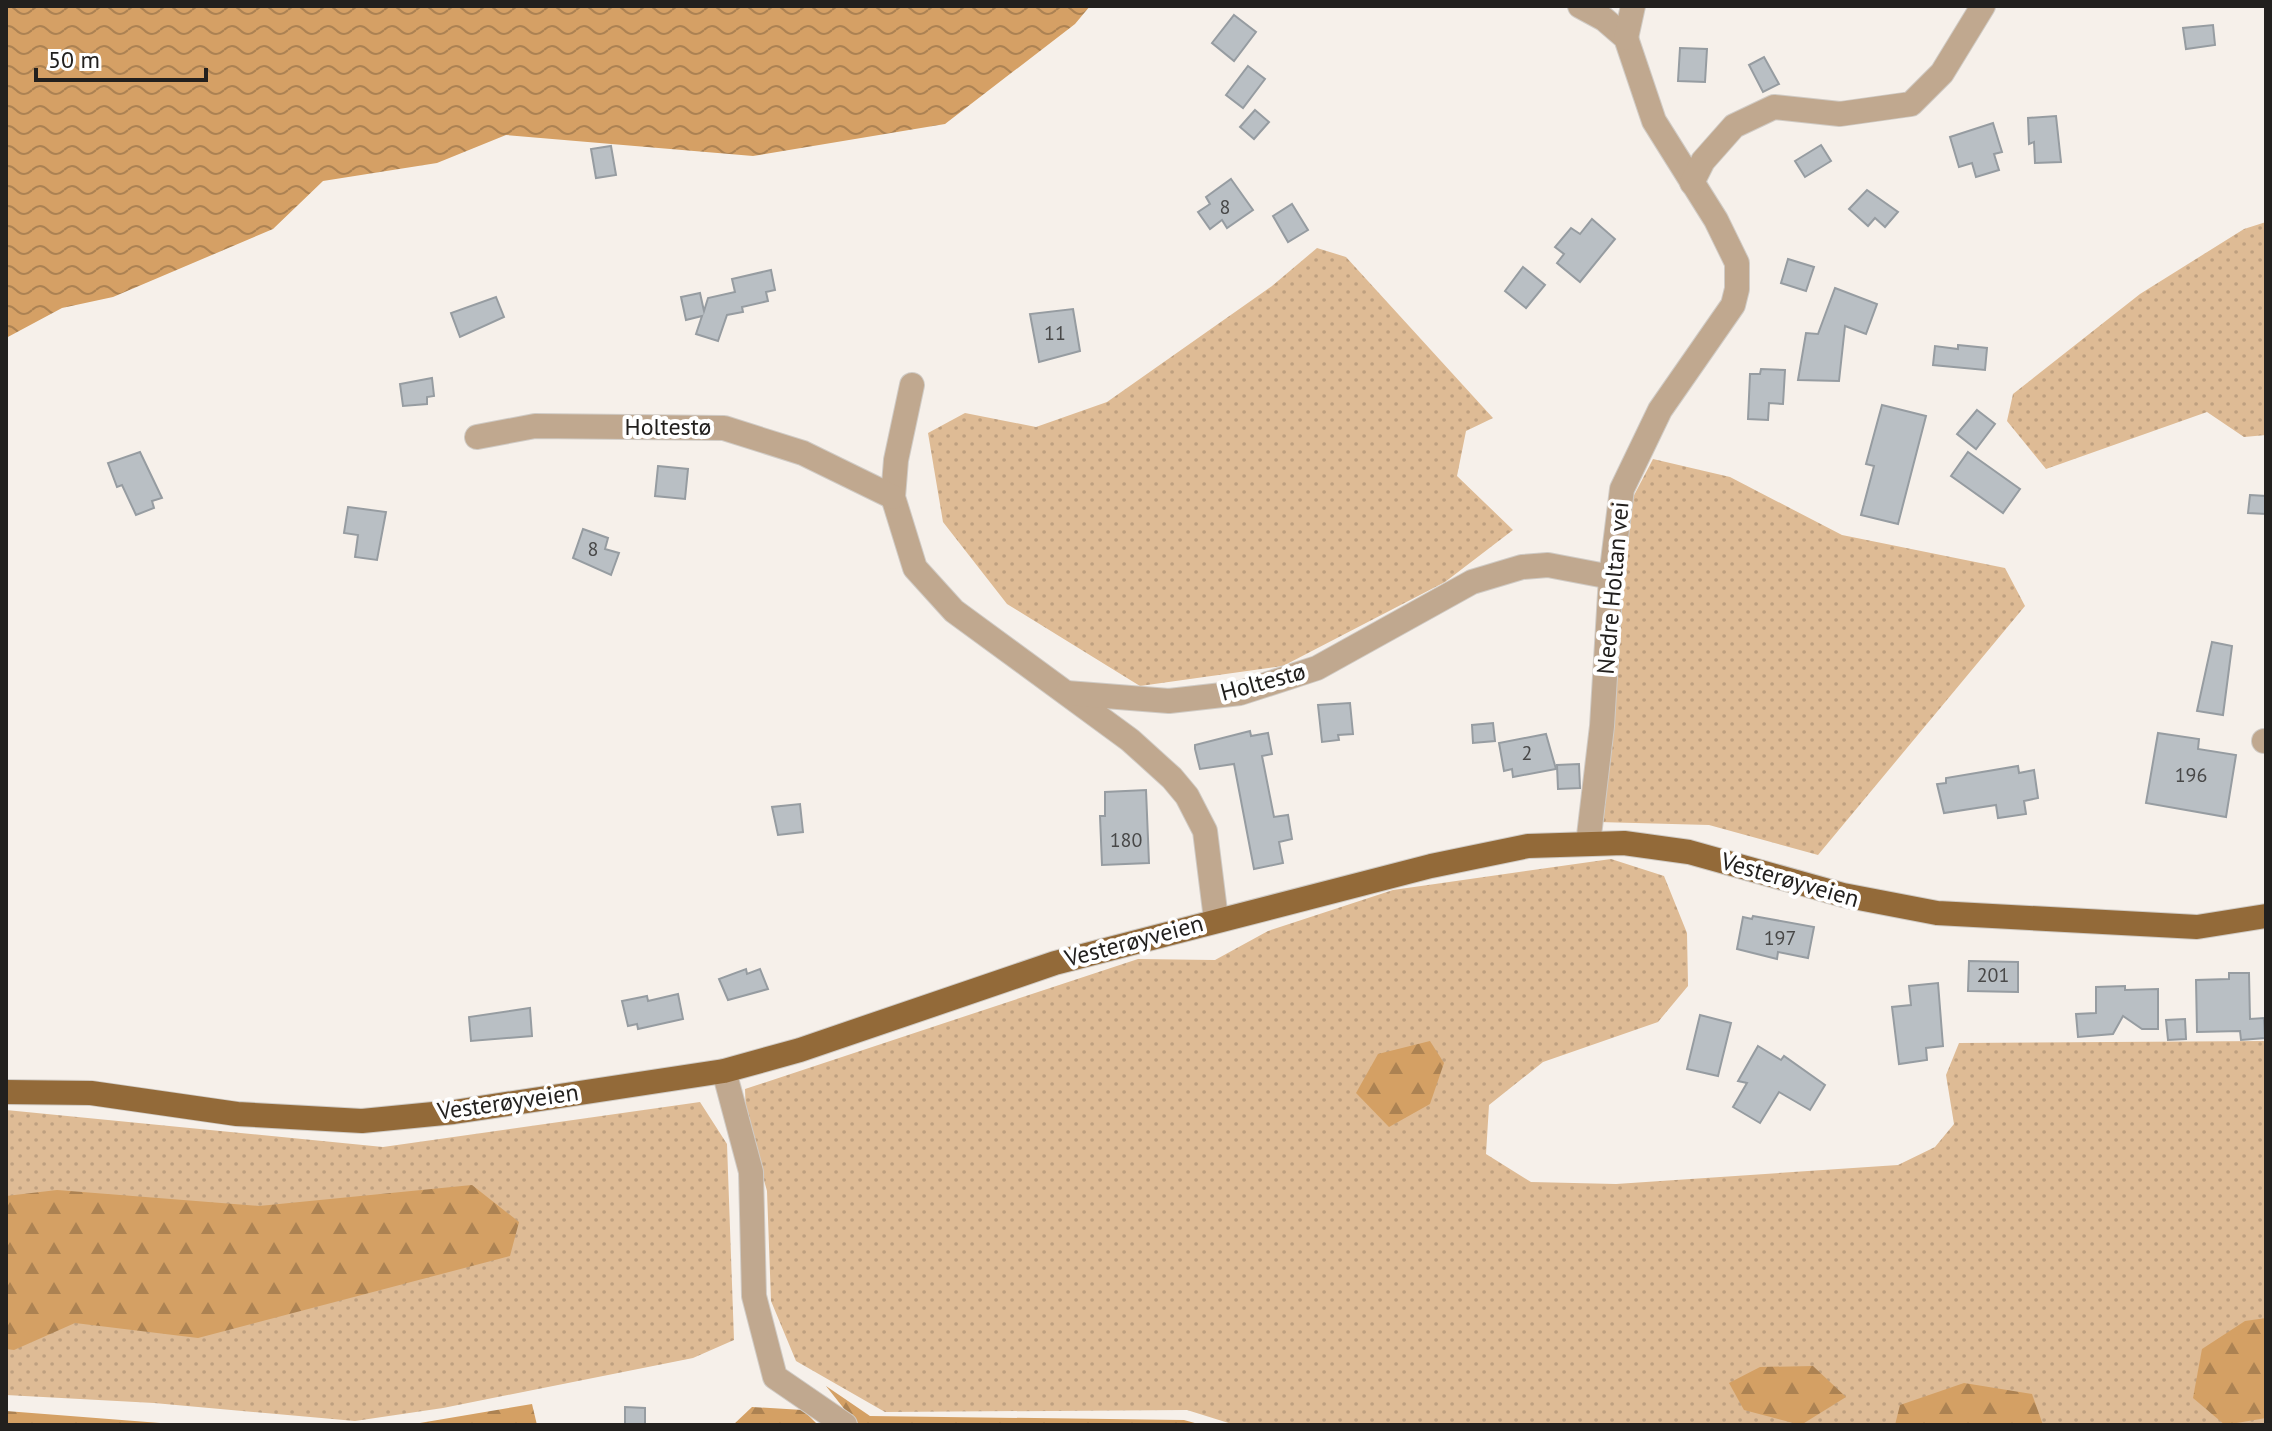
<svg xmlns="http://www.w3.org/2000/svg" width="2272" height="1431" font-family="'PT Sans',sans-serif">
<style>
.grass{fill:url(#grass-dots)}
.forest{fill:url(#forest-firs)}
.water{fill:url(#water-waves)}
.building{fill:#b9bfc4;stroke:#969ca1;stroke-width:2}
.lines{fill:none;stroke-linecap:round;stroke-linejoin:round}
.minor-casing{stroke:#d0cbc5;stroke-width:26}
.major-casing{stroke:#d0cbc5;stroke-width:26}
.minor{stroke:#c0a88f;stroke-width:24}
.major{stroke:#936a39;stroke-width:24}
.labels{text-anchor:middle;stroke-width:8;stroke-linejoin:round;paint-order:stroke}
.number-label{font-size:20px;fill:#484848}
.street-label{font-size:24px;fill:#22201e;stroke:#fff}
</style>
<defs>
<pattern id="grass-dots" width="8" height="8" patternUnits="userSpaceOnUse" patternTransform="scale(2)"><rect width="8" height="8" fill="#debb95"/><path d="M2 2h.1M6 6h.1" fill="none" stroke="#bea080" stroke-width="1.8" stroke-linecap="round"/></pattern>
<pattern id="forest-firs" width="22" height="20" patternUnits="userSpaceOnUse" patternTransform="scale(2)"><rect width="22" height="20" fill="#d4a064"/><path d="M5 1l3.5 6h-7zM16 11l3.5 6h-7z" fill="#ac8252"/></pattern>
<pattern id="water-waves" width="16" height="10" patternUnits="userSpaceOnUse" patternTransform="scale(2)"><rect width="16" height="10" fill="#d5a065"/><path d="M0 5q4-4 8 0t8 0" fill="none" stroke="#ac8253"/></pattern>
</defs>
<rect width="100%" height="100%" fill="#f6f0ea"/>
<g class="grass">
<path d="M 2266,222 L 2266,435 L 2244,437 L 2207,412 L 2046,469 L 2007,421 L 2013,394 L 2140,294 L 2244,229 Z"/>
<path d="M 1317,248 L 1346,257 L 1493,418 L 1466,431 L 1457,476 L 1513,530 L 1445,582 L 1283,666 L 1140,686 L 1007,604 L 943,522 L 928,433 L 965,413 L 1036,427 L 1107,402 L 1272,286 Z"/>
<path d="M 1653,459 L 1730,477 L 1842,535 L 2005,568 L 2025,606 L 1818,855 L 1709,825 L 1598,822 L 1630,503 Z"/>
<path d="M 1611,859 L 1664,876 L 1687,933 L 1688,986 L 1658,1022 L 1543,1062 L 1489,1105 L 1486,1154 L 1531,1182 L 1616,1184 L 1898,1165 L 1935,1147 L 1954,1124 L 1946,1075 L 1959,1043 L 2266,1041 L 2266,1425 L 1235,1425 L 1187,1410 L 885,1412 L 796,1361 L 771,1301 L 767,1191 L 746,1116 L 745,1089 L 1138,959 L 1215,960 L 1268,931 L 1393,890 Z"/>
<path d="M 700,1102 L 727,1144 L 734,1340 L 693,1358 L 443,1408 L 355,1421 L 154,1403 L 6,1395 L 6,1110 L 383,1147 Z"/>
</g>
<g class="forest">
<path d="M 1430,1041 L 1444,1063 L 1430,1104 L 1389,1127 L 1356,1093 L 1378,1054 Z"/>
<path d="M 472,1185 L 519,1222 L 510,1256 L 198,1338 L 75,1323 L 14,1350 L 6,1349 L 6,1196 L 57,1190 L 259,1206 Z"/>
<path d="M 2266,1318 L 2266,1418 L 2225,1425 L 2193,1398 L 2202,1349 L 2245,1321 Z"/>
<path d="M 1813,1366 L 1846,1397 L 1801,1425 L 1744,1410 L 1729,1383 L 1760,1367 Z"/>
<path d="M 1964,1383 L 2032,1394 L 2043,1425 L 1895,1425 L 1900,1405 Z"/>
<path d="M 826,1386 L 870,1416 L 1184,1420 L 1202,1425 L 857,1425 Z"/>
<path d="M 532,1404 L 537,1425 L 408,1425 Z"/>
<path d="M 752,1407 L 803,1410 L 818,1425 L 733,1425 Z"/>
<path d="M 6,1411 L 186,1425 L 6,1425 Z"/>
</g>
<path class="water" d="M 6,6 L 1090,6 L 1075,24 L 945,124 L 753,156 L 506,135 L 437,163 L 323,181 L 273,229 L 113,297 L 62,308 L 6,338 Z"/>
<g class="building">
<path d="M 1234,15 L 1256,32 L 1234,61 L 1212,43 Z"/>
<path d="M 2213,25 L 2215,45 L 2186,49 L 2183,28 Z"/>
<path d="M 1680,48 L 1707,49 L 1705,82 L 1678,81 Z"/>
<path d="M 1764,57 L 1779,84 L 1763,92 L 1749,65 Z"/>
<path d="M 1248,66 L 1265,79 L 1243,108 L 1226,95 Z"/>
<path d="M 1255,110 L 1269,122 L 1254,139 L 1240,127 Z"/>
<path d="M 2056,116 L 2061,162 L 2035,163 L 2034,142 L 2029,144 L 2028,118 Z"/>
<path d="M 1993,123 L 2002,152 L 1994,154 L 1999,170 L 1976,177 L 1972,163 L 1959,167 L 1950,137 Z"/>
<path d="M 1821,145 L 1831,161 L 1805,177 L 1795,161 Z"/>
<path d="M 611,146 L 616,175 L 596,178 L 591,149 Z"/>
<path d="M 1231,179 L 1253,210 L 1227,228 L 1222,220 L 1210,229 L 1198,212 L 1210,204 L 1206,197 Z"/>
<path d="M 1867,190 L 1898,212 L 1885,227 L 1875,218 L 1868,226 L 1849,209 Z"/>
<path d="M 1292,204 L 1308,230 L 1288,242 L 1273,216 Z"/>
<path d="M 1592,219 L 1615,239 L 1580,282 L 1557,263 L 1564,254 L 1555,247 L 1571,228 L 1580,234 Z"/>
<path d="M 1788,259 L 1814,267 L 1806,291 L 1781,283 Z"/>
<path d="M 1523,267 L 1545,285 L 1526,308 L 1505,291 Z"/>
<path d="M 771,270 L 775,290 L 766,292 L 768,301 L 742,307 L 743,312 L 727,315 L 718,341 L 696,334 L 702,316 L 686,320 L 681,297 L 700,293 L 704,311 L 708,298 L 735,292 L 732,279 Z"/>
<path d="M 1835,288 L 1877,304 L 1866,334 L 1845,326 L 1839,381 L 1798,380 L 1806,333 L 1818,334 Z"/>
<path d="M 496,297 L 504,317 L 460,337 L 451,313 Z"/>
<path d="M 1073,309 L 1080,351 L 1039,362 L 1030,314 Z"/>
<path d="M 1958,345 L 1987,348 L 1985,370 L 1933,365 L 1935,346 L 1958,349 Z"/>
<path d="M 1761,369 L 1785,370 L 1783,404 L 1769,403 L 1768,420 L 1748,419 L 1750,374 L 1760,374 Z"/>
<path d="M 432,378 L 434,396 L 427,397 L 427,404 L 403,406 L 400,384 Z"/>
<path d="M 1882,405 L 1926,416 L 1898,524 L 1861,515 L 1874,466 L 1866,464 Z"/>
<path d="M 1977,410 L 1995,424 L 1976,449 L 1957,434 Z"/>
<path d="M 140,452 L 162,498 L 152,501 L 154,508 L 136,515 L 122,485 L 117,487 L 108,463 Z"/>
<path d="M 1968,452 L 2020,489 L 2003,513 L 1951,476 Z"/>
<path d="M 658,466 L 688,469 L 685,499 L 655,496 Z"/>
<path d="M 2250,495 L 2266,496 L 2266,514 L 2248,513 Z"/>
<path d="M 348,507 L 386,512 L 377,560 L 355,557 L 358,535 L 344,533 Z"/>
<path d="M 583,529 L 608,538 L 605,549 L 619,553 L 611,575 L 573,558 Z"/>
<path d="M 2212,642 L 2232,646 L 2223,715 L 2197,711 Z"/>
<path d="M 1350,703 L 1353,734 L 1338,735 L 1339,740 L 1322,742 L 1318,705 Z"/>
<path d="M 1493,723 L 1495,741 L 1473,743 L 1472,725 Z"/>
<path d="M 1250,731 L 1251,736 L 1268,733 L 1272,754 L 1262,756 L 1274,817 L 1288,815 L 1292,839 L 1279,842 L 1283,863 L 1254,869 L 1234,764 L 1200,769 L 1195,749 L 1195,745 Z"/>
<path d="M 2158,733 L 2199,739 L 2198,749 L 2236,755 L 2226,817 L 2146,803 Z"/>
<path d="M 1546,734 L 1556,769 L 1513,777 L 1512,769 L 1504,771 L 1499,743 Z"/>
<path d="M 1579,764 L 1580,788 L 1558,789 L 1557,765 Z"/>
<path d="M 2018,766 L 2019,773 L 2034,770 L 2038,798 L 2024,801 L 2026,814 L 1998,818 L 1996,805 L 1944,813 L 1937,784 L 1946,783 L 1946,778 Z"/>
<path d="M 1146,790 L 1149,863 L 1102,865 L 1100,816 L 1105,816 L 1105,792 Z"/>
<path d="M 800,804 L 803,832 L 778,835 L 772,807 Z"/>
<path d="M 1753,916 L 1814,927 L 1808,958 L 1778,952 L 1777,959 L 1737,949 L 1743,917 L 1752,919 Z"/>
<path d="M 1969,961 L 2018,962 L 2018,992 L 1968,991 Z"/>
<path d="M 746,969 L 747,974 L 760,969 L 768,989 L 728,1000 L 719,979 Z"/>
<path d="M 2229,973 L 2249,973 L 2250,1019 L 2264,1018 L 2265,1038 L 2241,1040 L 2240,1031 L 2197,1032 L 2196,980 L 2229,979 Z"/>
<path d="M 1938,983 L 1943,1046 L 1926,1048 L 1927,1060 L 1899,1064 L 1892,1007 L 1911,1005 L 1909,986 Z"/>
<path d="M 2125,986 L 2125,990 L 2158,989 L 2158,1029 L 2142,1029 L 2123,1016 L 2113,1034 L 2078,1037 L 2076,1014 L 2096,1013 L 2096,987 Z"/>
<path d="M 678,994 L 683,1019 L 638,1029 L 637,1024 L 628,1026 L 622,1001 L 647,996 L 648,1001 Z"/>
<path d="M 530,1008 L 532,1036 L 471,1041 L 469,1017 Z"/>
<path d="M 1700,1015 L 1731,1023 L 1718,1076 L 1687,1069 Z"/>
<path d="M 2185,1019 L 2186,1039 L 2168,1040 L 2166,1020 Z"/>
<path d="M 1758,1046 L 1781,1060 L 1784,1056 L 1825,1085 L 1810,1110 L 1779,1092 L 1760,1123 L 1733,1107 L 1747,1083 L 1738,1081 Z"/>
<path d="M 625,1407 L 645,1408 L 645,1425 L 625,1425 Z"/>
</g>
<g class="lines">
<g class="minor-casing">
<g id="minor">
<path d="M 1580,6 L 1604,19 L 1626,38 L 1654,121 L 1716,220 L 1737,263 L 1737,289 L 1733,305 L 1660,410 L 1622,489 L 1611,577 L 1602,726 L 1588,844"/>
<path d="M 1626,38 L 1633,6"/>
<path d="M 1692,183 L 1703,161 L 1734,126 L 1774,107 L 1840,114 L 1911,104 L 1942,73 L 1983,6"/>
<path d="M 912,385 L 896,460 L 893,497 L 915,568 L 954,611 L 1130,740 L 1172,778 L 1187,796 L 1205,831 L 1216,919"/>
<path d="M 477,437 L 535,426 L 724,428 L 803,453 L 893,497"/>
<path d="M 1067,693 L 1169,701 L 1240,693 L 1317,668 L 1472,582 L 1522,567 L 1548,565 L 1611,577"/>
<path d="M 2264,741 L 2266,741"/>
<path d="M 724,1071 L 751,1172 L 754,1296 L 775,1377 L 845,1425"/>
</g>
</g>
<g class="major-casing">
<path id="major" d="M 6,1092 L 91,1093 L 237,1114 L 362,1121 L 454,1112 L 724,1071 L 800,1050 L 1055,963 L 1431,866 L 1528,846 L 1624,843 L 1689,852 L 1843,895 L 1937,913 L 2197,927 L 2266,916"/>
</g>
<use href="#minor" class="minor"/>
<use href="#major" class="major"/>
</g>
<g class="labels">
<g class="number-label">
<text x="1225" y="214">8</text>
<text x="1055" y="340">11</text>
<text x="593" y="556">8</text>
<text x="1527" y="760">2</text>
<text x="2191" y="782">196</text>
<text x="1126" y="847">180</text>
<text x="1780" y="945">197</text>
<text x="1993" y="982">201</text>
</g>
<g class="street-label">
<text x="668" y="435">Holtestø</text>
<text transform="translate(1613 588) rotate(-85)" y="8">Nedre Holtan vei</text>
<text transform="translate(1263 682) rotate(-15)" y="8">Holtestø</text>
<text transform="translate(1790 880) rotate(16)" y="8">Vesterøyveien</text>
<text transform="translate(1134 941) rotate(-15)" y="8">Vesterøyveien</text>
<text transform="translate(508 1102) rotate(-8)" y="8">Vesterøyveien</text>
</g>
</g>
<rect width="2272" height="1431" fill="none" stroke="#22201e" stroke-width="16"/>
<path d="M36 68v12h170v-12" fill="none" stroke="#22201e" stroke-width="4"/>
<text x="48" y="68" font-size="24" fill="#22201e" stroke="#ffffff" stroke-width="6" paint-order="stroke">50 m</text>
</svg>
